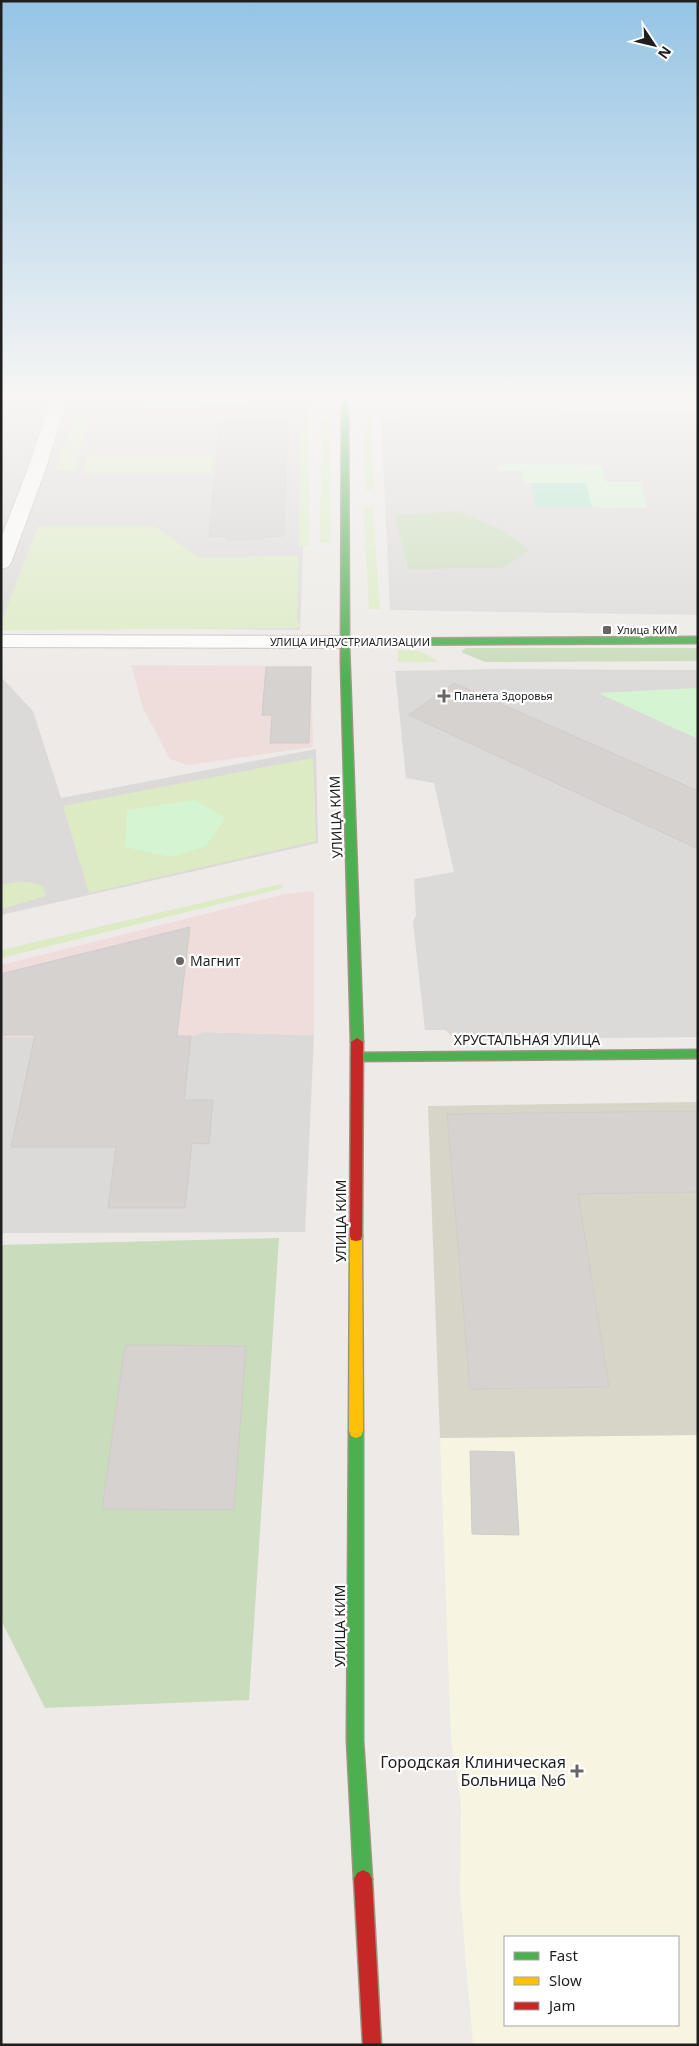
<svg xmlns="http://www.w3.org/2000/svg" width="699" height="2046" font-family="'Noto Sans',sans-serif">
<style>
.residential{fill:#dcdad9}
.commercial{fill:#efdddc}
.education{fill:#f7f4e2;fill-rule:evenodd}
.construction{fill:#d7d5c8}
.grass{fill:#dcebc4}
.forest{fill:#c9dcbb}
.park{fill:#d4f4d2}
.pitch{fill:#b0e6cc}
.building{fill:#d5d2d0;stroke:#d0ccc8}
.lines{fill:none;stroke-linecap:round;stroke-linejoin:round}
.street-casing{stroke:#c6c5c3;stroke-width:2}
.fast-casing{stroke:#97977e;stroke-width:3}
.slow-casing{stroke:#97977e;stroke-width:3}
.jam-casing{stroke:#97977e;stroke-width:3}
.street{fill:#fcfcfb;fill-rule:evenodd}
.fast{fill:#4caf50;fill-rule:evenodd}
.slow{fill:#ffc107;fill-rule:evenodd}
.jam{fill:#c62828;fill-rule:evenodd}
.poi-dot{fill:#676665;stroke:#fff;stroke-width:2}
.labels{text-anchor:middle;stroke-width:4.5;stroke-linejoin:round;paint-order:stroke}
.far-poi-label{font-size:11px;fill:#1f1f1f;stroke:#fff;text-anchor:start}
.far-street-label{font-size:11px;fill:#1f1f1f;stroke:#fff}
.street-label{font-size:14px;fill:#1f1f1f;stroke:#fff}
.poi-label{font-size:14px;fill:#1f1f1f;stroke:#fff;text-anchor:start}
.near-poi-label{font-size:16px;fill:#1f1f1f;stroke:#fff;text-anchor:end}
</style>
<rect width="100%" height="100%" fill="#edeae7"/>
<g class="residential">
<path d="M 1,397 L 309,397 L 300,630 L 1,626 Z"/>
<path d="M 698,413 L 698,615 L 390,610 L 381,417 Z"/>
<path d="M 497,669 L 698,670 L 698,1037 L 456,1040 L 445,1030 L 425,1030 L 413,922 L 416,915 L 414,879 L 454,872 L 434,783 L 406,778 L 395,671 Z"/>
<path d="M 1,677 L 33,711 L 61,798 L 316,749 L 318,843 L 1,915 Z"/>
<path d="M 203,1032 L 314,1035 L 305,1232 L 1,1233 L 1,1037 L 194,1036 Z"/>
</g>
<g class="commercial">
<path d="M 131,665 L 311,666 L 313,747 L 188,765 L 170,759 L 143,708 Z"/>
<path d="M 314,891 L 314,1035 L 203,1032 L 195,1036 L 1,1037 L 1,965 L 285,894 Z"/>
</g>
<path class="education" d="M 698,1435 L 698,2045 L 473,2045 L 460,1893 L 461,1804 L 451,1739 L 440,1438 ZM 505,1937 L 678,1937 L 678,2025 L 505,2025 Z"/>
<path class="construction" d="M 698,1102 L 698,1435 L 440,1438 L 428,1106 Z"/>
<g class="grass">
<path d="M 698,405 L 698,410 L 392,411 L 392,407 Z"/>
<path d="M 365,417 L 372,417 L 374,490 L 365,491 Z"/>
<path d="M 73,418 L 89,418 L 74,470 L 56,470 Z"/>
<path d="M 322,420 L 330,420 L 330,542 L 320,542 Z"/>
<path d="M 300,426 L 309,426 L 309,546 L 299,546 Z"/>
<path d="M 86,456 L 213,456 L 211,473 L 83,473 Z"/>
<path d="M 373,506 L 380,609 L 369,609 L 363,507 Z"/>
<path d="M 38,526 L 154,526 L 198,557 L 298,556 L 297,620 L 300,625 L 297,628 L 1,630 L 1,623 Z"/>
<path d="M 398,650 L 420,651 L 439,662 L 398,662 Z"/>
<path d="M 313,758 L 316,841 L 89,893 L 63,806 Z"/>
<path d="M 17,882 L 30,882 L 43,886 L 46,896 L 1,909 L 1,885 Z"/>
<path d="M 281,884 L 283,888 L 1,958 L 1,950 Z"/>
</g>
<g class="forest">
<path d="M 458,511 L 502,530 L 530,551 L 501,568 L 408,569 L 395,515 Z"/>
<path d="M 466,648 L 698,648 L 698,661 L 485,662 L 463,653 L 462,651 Z"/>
<path d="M 279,1238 L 249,1700 L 45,1708 L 1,1620 L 1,1245 Z"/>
</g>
<g class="park">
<path d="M 156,398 L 240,399 L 249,402 L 248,405 L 143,406 L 142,402 Z"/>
<path d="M 509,463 L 598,465 L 602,468 L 606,482 L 640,482 L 647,508 L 592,507 L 586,483 L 524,483 L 522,471 L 497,471 L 498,466 Z"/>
<path d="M 698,688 L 698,739 L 598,693 Z"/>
<path d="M 195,800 L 226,818 L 206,846 L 171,857 L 125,847 L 127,810 Z"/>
</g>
<path class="pitch" d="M 531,483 L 586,483 L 592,507 L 535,507 Z"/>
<g class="building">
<path d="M 287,421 L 284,536 L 264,537 L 264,539 L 227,540 L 227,536 L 209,537 L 220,422 Z"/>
<path d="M 266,667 L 311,667 L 309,743 L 270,743 L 272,715 L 262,715 Z"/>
<path d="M 454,683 L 698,791 L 698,849 L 409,715 Z"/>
<path d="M 190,927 L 177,1036 L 191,1036 L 184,1100 L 213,1100 L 209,1144 L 192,1143 L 185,1208 L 108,1208 L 116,1147 L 11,1147 L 35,1035 L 1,1035 L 1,974 Z"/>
<path d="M 698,1111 L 698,1192 L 578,1194 L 609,1387 L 470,1389 L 447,1114 Z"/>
<path d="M 125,1345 L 246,1346 L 234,1510 L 102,1509 Z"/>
<path d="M 470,1451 L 514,1452 L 519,1535 L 472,1534 Z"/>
</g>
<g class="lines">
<g class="street-casing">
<g id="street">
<path d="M 52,397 L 68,397 L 45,471 L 11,563 L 8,567 L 1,569 L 1,538 L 27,471 Z"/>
<path d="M 339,397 L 698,397 L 698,404 L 345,405 L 339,403 L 337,400 Z"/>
<path d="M 1,635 L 346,636 L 353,638 L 356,642 L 353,646 L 346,648 L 1,647 Z"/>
</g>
</g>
<g class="fast-casing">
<g id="fast">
<path d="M 342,397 L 348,397 L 349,639 L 698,637 L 698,643 L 349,645 L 363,1042 L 357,1046 L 351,1042 L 341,662 Z"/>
<path d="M 698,1050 L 698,1058 L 357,1061 L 353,1060 L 351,1057 L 353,1054 L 357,1053 Z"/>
<path d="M 356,1424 L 361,1426 L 363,1431 L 363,1740 L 372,1879 L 369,1885 L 363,1888 L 357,1885 L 354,1879 L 347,1740 L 349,1431 L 351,1426 Z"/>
</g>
</g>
<g class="slow-casing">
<path id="slow" d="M 356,1231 L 361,1232 L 362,1236 L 363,1431 L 361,1436 L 356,1438 L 351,1436 L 349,1431 L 350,1236 L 351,1232 Z"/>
</g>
<g class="jam-casing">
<g id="jam">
<path d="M 357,1038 L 363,1042 L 362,1236 L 361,1240 L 356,1241 L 351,1240 L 350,1236 L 351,1042 Z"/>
<path d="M 363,1870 L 369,1873 L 372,1879 L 381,2045 L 363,2045 L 354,1879 L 357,1873 Z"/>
</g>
</g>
<use href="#street" class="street"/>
<use href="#fast" class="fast"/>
<use href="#slow" class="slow"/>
<use href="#jam" class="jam"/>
</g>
<linearGradient id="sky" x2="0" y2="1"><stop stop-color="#95c4e5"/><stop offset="0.58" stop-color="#f7f6f4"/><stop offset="1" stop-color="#f7f6f4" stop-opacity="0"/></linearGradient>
<rect width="699" height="683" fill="url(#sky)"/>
<g class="poi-dot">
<rect x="602" y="625" width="10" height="10" rx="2.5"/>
<path d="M441.5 688.5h5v5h5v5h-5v5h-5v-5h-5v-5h5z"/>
<circle cx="180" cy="961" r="5"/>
<path d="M574.5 1763.5h5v5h5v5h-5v5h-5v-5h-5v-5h5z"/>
</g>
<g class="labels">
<g class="far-poi-label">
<text x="617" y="634">Улица КИМ</text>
<text x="454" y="700">Планета Здоровья</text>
</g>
<g class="far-street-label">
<text x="350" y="646">УЛИЦА ИНДУСТРИАЛИЗАЦИИ</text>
</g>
<g class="street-label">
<text transform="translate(336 817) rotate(-92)" y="5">УЛИЦА КИМ</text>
<text x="527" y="1045">ХРУСТАЛЬНАЯ УЛИЦА</text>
<text transform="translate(341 1221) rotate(-90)" y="5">УЛИЦА КИМ</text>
<text transform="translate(340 1626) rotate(-90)" y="5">УЛИЦА КИМ</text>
</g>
<g class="poi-label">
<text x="190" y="966">Магнит</text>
</g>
<g class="near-poi-label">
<text x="566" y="1768">Городская Клиническая<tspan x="566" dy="18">Больница №6</tspan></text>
</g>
</g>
<rect width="699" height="2046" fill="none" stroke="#1f1f1f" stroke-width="5"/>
<rect x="504" y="1936" width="175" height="90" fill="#ffffff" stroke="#a5a5a5"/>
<rect x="514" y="1952" width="25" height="8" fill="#4caf50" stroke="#a5a5a5"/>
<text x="549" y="1961" font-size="15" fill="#1f1f1f">Fast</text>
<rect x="514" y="1977" width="25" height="8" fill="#ffc107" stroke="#a5a5a5"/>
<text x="549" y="1986" font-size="15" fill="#1f1f1f">Slow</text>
<rect x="514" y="2002" width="25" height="8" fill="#c62828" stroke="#a5a5a5"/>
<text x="549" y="2011" font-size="15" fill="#1f1f1f">Jam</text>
<g transform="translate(654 45) rotate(125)" stroke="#ffffff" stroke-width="4" paint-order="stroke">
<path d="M0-4L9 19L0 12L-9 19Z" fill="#1f1f1f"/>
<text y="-8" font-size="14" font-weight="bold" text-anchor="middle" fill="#1f1f1f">N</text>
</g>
</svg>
